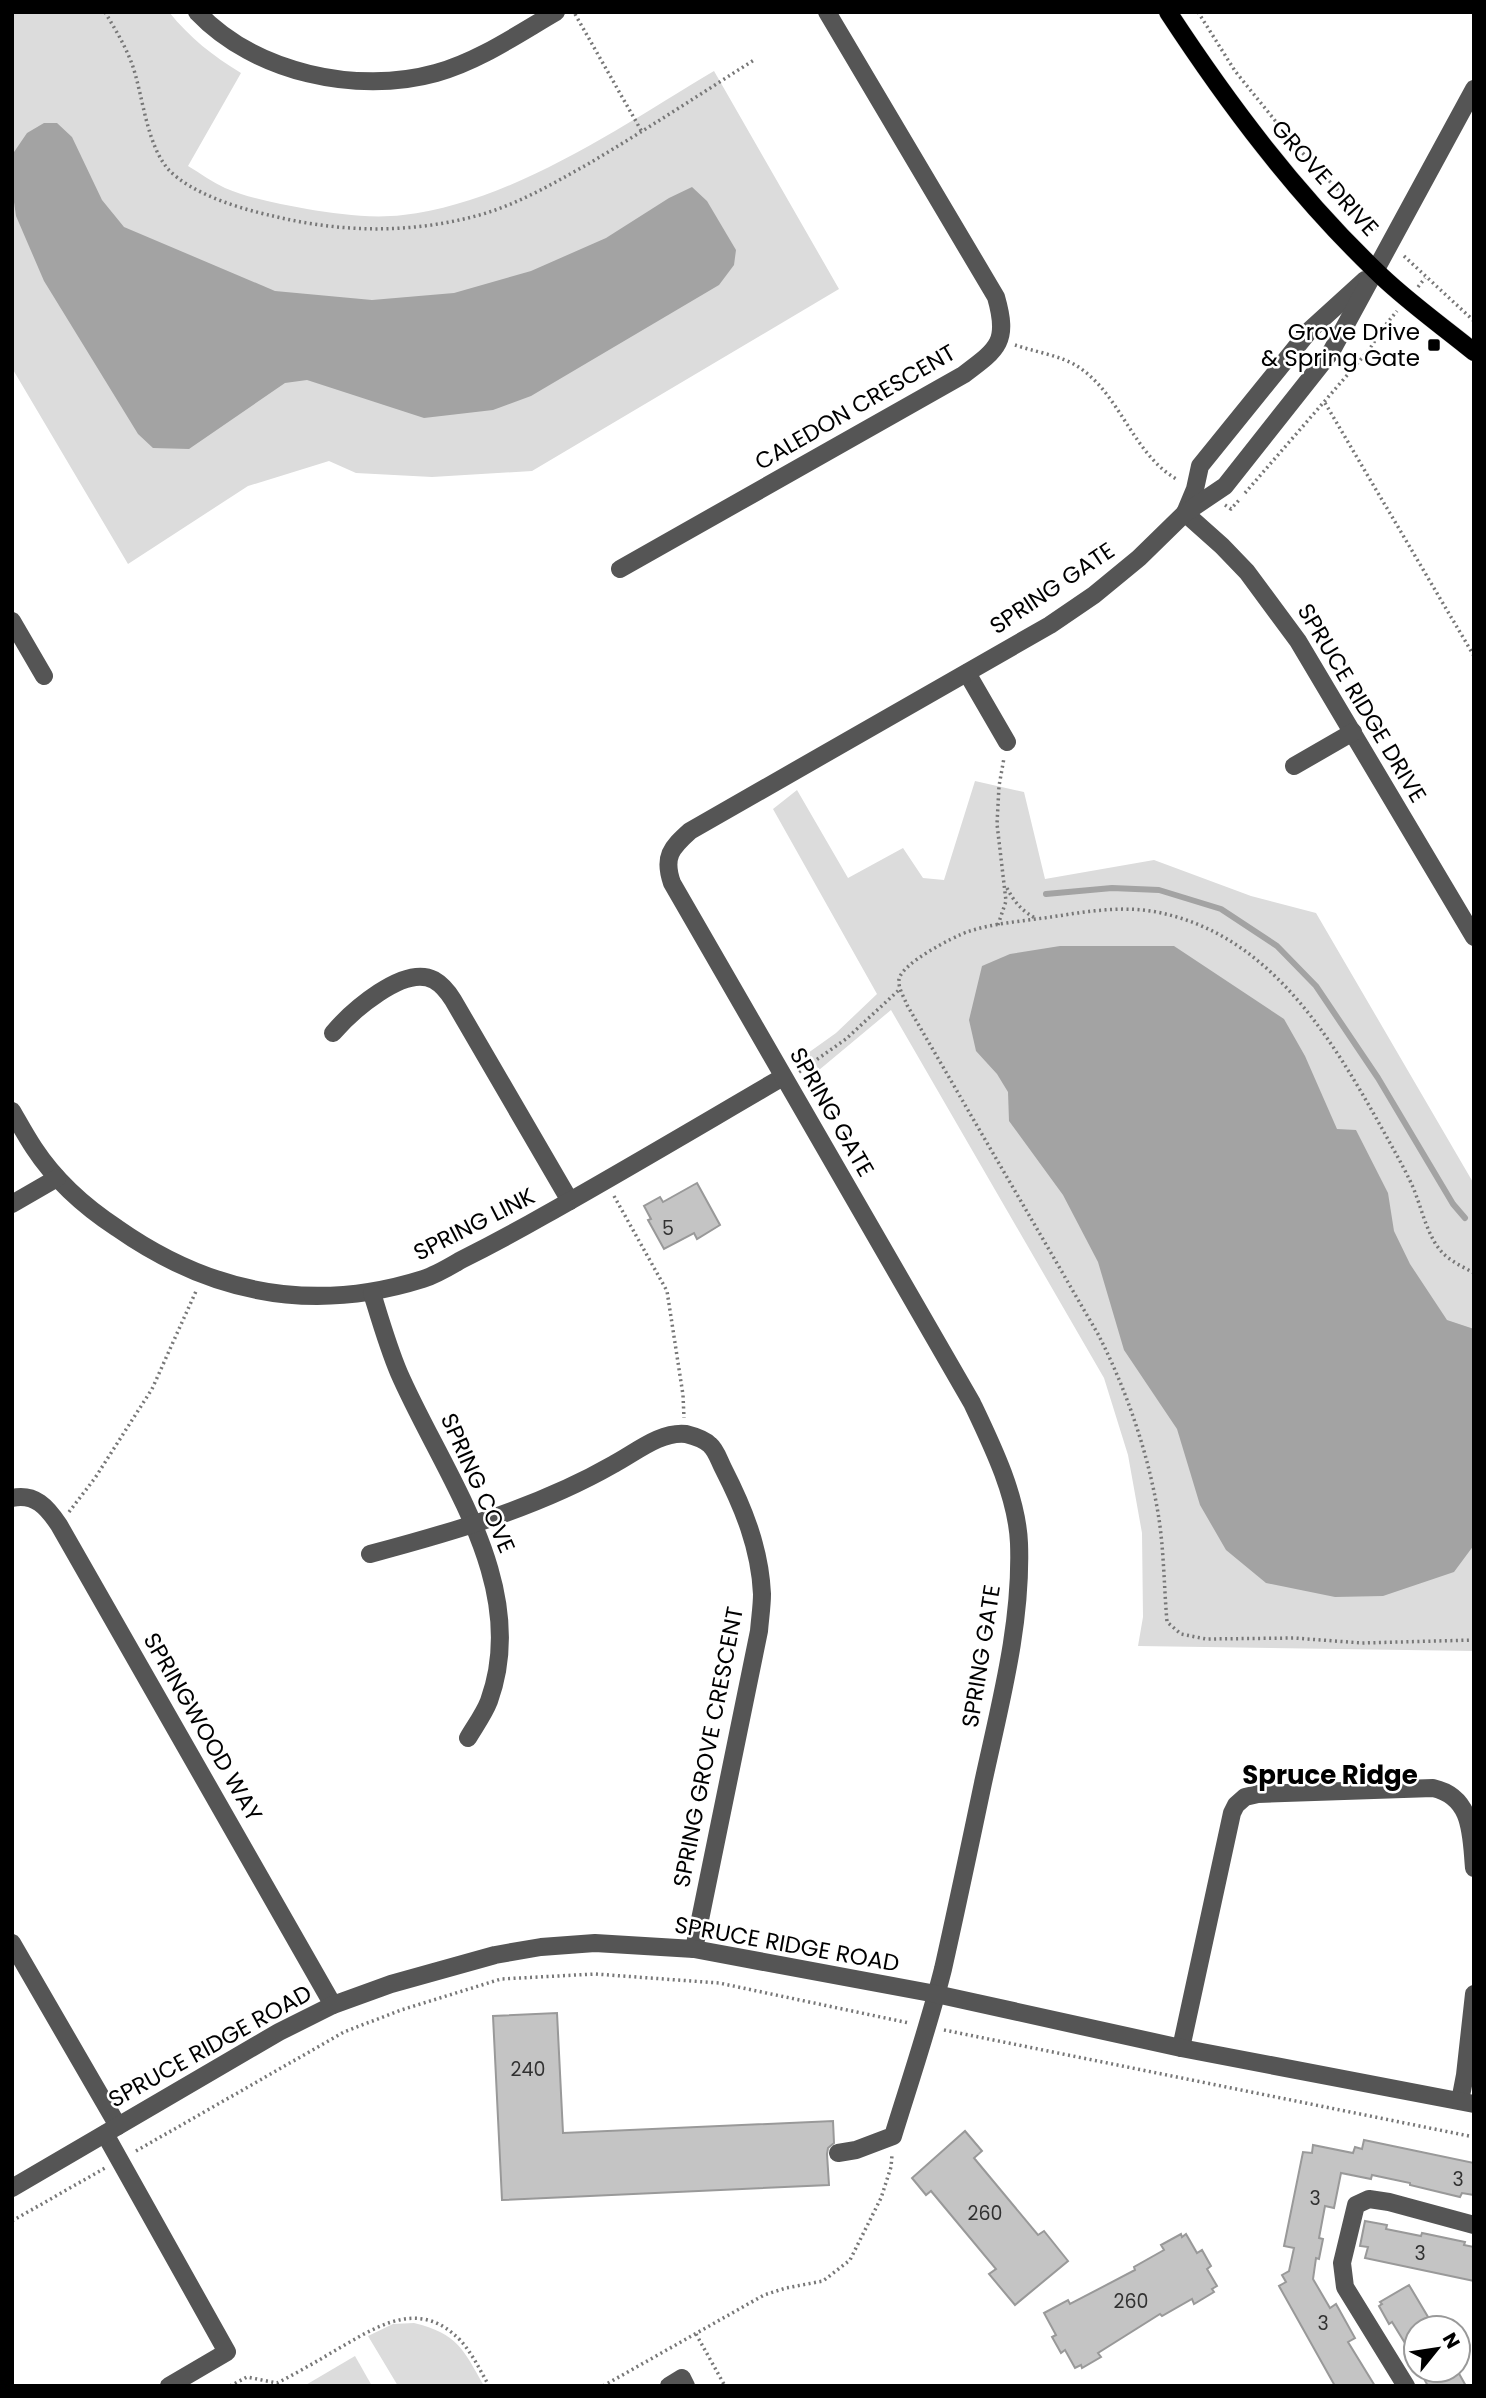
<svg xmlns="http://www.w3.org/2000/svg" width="1486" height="2398" font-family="Poppins,sans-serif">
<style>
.green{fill:#dcdcdc}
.water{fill:#a3a3a3}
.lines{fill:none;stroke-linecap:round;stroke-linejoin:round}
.stream{stroke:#a3a3a3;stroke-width:6}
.building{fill:#c4c4c4;stroke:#999;stroke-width:2}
.major-casing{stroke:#dbdbdb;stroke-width:19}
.path{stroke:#777;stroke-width:3.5;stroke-dasharray:2 3.5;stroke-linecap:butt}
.minor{stroke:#555;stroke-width:18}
.major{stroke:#000;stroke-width:18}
.poi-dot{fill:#000;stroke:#fff;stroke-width:2.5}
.labels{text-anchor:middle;stroke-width:5;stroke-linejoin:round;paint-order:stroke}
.number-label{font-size:19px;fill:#313131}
.street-label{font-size:23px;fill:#000;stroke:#fff}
.poi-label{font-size:23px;fill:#000;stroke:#fff;text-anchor:end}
.quarter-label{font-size:26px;font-weight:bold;fill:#000;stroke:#fff}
</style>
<rect width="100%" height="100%" fill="#fff"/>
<g class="green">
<path d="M 169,12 C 190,38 213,56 241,73 L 188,166 C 200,173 212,182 225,188 C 251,199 280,204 307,209 C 338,214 371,219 403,215 C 511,203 622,126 714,71 L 839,289 L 532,471 L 432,477 L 356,473 L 329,461 L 248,486 L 128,564 L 12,368 L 12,13 Z"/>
<path d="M 975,781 L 1024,792 L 1045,879 L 1154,860 L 1251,896 L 1316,913 L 1474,1184 L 1474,1651 L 1138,1646 L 1143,1617 L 1142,1533 L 1128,1455 L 1104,1378 L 891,1010 L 819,1070 L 808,1053 L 836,1033 L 877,994 L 773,809 L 797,790 L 848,878 L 903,848 L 923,878 L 944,880 Z"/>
<path d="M 414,2323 C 458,2334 463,2349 484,2386 L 398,2386 L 368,2336 L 393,2324 Z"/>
<path d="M 355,2356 L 372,2386 L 304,2386 Z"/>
</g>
<g class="water">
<path d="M 44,123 L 57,123 L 72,137 L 102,200 L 124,227 L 275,291 L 372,300 L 454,293 L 531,271 L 606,238 L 669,198 L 692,187 L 707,201 L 736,250 L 734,265 L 719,285 L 531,396 L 493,410 L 424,418 L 307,380 L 285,383 L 189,449 L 153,448 L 138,434 L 44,281 L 16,216 L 12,188 L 12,155 L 27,133 Z"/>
<path d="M 1060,946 L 1174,946 L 1284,1019 L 1305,1056 L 1337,1129 L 1356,1130 L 1388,1193 L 1394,1231 L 1410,1264 L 1447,1320 L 1474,1329 L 1474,1545 L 1454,1572 L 1383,1596 L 1335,1597 L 1266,1583 L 1226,1550 L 1200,1505 L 1177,1429 L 1124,1350 L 1098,1262 L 1063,1195 L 1009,1121 L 1008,1092 L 997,1074 L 976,1051 L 969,1020 L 982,966 L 1010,954 Z"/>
</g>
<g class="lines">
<path class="stream" d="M 1046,894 L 1112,888 L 1159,890 L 1221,909 L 1277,946 L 1316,986 L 1378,1078 L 1453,1204 L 1465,1218"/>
</g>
<g class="building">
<path d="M 697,1183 L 720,1225 L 697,1239 L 694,1233 L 664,1249 L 648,1220 L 651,1219 L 644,1206 L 660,1197 L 663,1202 Z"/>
<path d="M 557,2013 L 563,2133 L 833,2121 L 834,2143 L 828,2148 L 827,2154 L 829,2185 L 502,2200 L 493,2016 Z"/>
<path d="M 965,2131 L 982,2151 L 974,2158 L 1038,2235 L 1044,2231 L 1068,2261 L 1015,2305 L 989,2274 L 996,2269 L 931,2191 L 926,2195 L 912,2178 Z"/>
<path d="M 1364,2140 L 1474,2163 L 1474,2195 L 1462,2193 L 1460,2197 L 1410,2185 L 1410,2183 L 1372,2175 L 1371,2179 L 1341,2173 L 1334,2208 L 1325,2206 L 1319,2238 L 1323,2239 L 1319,2259 L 1316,2258 L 1313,2279 L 1330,2308 L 1336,2304 L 1355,2338 L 1348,2342 L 1375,2386 L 1335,2386 L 1279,2286 L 1286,2282 L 1282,2275 L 1289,2271 L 1294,2248 L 1284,2246 L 1303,2152 L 1312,2153 L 1313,2145 L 1353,2153 L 1355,2147 L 1362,2149 Z"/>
<path d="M 1365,2221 L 1387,2225 L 1386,2229 L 1421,2236 L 1422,2233 L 1465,2242 L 1464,2245 L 1474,2247 L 1474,2281 L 1365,2258 L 1368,2247 L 1360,2246 Z"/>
<path d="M 1181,2234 L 1182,2237 L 1186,2234 L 1197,2253 L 1202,2250 L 1211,2266 L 1207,2269 L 1217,2286 L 1212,2289 L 1214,2292 L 1194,2304 L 1192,2299 L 1162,2316 L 1160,2314 L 1098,2353 L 1101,2357 L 1082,2368 L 1081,2365 L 1075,2368 L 1065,2350 L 1061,2353 L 1052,2337 L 1056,2335 L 1044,2313 L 1068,2300 L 1070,2304 L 1135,2270 L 1134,2267 L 1164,2250 L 1161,2245 Z"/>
<path d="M 1409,2285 L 1431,2322 L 1421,2328 L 1416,2328 L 1416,2361 L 1392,2322 L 1389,2324 L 1379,2306 L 1382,2304 L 1380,2302 Z"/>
<path d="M 1419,2370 L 1457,2370 L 1466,2386 L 1428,2386 Z"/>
</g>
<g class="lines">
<g class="major-casing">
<path id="major" d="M 1168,12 C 1229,105 1295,193 1375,270 C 1405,300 1441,325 1474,352"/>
</g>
<g class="path">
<path d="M 105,12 C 115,29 125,45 132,64 C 143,95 146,143 168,169 C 191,194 241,209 273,216 C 343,233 413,234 483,214 C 520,203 554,183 588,164 C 644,131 699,95 754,60"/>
<path d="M 1198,12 L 1235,71 L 1294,144 L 1378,232"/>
<path d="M 575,14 L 642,132"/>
<path d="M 1404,256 L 1474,321"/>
<path d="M 1418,287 L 1425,278"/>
<path d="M 1015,345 C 1032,351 1062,356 1077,366 C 1121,394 1132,454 1178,480"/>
<path d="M 1325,403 L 1474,656"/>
<path d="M 1245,493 L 1369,350 L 1383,328 L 1397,311"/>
<path d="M 1225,505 L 1231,509 L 1240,499"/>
<path d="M 1007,888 C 1014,902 1023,912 1037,919"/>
<path d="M 998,925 L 1006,901 L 997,824 L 999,786 L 1004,758"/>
<path d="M 799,1072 L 846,1039 L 900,989"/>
<path d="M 614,1196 L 667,1291 L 683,1395 L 684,1418"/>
<path d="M 1474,1273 C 1465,1268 1454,1263 1446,1256 C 1427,1240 1422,1207 1412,1185 C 1407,1174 1401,1163 1395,1152 C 1339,1051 1276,932 1151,911 C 1117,906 1084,912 1051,917 C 1024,921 993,923 967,932 C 953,937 900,964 899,980 C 898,988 904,997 907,1005 L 1098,1334 C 1127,1391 1149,1455 1159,1519 C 1164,1553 1164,1587 1167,1622 L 1181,1634 L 1206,1639 L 1294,1638 L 1362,1643 L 1474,1640"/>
<path d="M 69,1512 L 95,1478 L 152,1389 L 197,1289"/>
<path d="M 944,2030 L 1474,2137"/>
<path d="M 136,2151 L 344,2032 L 401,2010 L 501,1979 L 595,1974 L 719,1983 L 909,2023"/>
<path d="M 12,2221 L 105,2168"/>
<path d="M 696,2334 L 725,2386"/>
<path d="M 230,2386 L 247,2377 L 277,2383 C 301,2371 324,2357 348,2343 C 386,2321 423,2302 460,2340 C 472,2353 480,2370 489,2386"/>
<path d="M 603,2386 L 764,2295 L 786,2288 L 823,2281 L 850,2260 L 881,2198 L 891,2167 L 892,2155"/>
</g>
<g class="minor">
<path d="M 197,12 C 255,73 357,95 436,73 C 479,61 518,34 556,12"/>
<path d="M 1185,513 L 1222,546 L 1247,572 L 1298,641 L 1474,937"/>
<path d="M 1185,513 L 1195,489 L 1200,466 L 1310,330 L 1365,280"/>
<path d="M 620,569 L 963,375 C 998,349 1009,342 996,297 L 827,12"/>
<path d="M 12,621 L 44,676"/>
<path d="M 967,673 L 1007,742"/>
<path d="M 1294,766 L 1353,732"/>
<path d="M 333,1033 C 351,1012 404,964 434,980 C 443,985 448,992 453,1000 L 570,1201"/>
<path d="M 12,1111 C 19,1123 26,1136 34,1148 C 55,1180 85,1207 117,1228 C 211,1294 312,1314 423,1279 C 436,1275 449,1267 461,1260 C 489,1246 517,1231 545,1215 C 625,1170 704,1123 783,1077"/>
<path d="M 12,1204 L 57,1178"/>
<path d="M 372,1293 C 380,1319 388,1347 399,1373 C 443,1474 531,1585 489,1701 C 484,1714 475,1726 468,1738"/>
<path d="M 12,1498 C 35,1493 47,1507 59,1525 L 333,2005"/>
<path d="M 370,1554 C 453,1532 539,1507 614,1464 C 635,1453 661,1431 686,1434 C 694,1436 704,1439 710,1445 C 716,1450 719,1460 723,1468 C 743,1507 760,1548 762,1594 C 762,1606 760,1618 759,1631 L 694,1949"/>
<path d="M 12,1943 L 118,2126"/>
<path d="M 1181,2048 L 1232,1813 L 1236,1805 L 1245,1797 L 1258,1794 L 1433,1788 C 1473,1797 1471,1835 1474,1868"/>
<path d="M 1460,2101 L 1465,2075 L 1474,1994"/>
<path d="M 105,2134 L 227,2352 L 169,2386"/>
<path d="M 838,2153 L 856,2150 L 893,2136 C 910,2081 929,2025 943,1969 C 957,1907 970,1845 983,1783 C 1000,1704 1022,1624 1019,1543 C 1017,1496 992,1445 972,1403 L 672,883 C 663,857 671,848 690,831 L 1050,625 L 1094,595 L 1139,558 L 1185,513 L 1225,486 L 1331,352 L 1474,89"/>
<path d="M 12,2188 L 279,2032 L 333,2005 L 391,1984 L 495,1955 L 541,1947 L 595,1943 L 694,1949 L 936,1994 L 1181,2048 L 1474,2104"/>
<path d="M 669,2386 L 682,2378 L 686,2386"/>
<path d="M 1406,2386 L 1345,2287 L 1342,2263 L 1356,2205 L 1369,2199 L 1389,2202 L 1474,2225"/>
</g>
<use href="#major" class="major"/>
</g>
<rect class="poi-dot" x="1427" y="338" width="14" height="14" rx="3.5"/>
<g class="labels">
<g class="number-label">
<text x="668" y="1235">5</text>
<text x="528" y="2076">240</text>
<text x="1458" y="2186">3</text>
<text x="1315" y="2205">3</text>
<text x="985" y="2220">260</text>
<text x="1420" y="2260">3</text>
<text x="1131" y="2308">260</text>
<text x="1323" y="2330">3</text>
</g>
<g class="street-label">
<text transform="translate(1325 178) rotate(48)" y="8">GROVE DRIVE</text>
<text transform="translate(855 407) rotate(-30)" y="8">CALEDON CRESCENT</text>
<text transform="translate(1052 588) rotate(-34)" y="8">SPRING GATE</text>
<text transform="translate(1362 703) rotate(59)" y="8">SPRUCE RIDGE DRIVE</text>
<text transform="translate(832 1112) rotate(60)" y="8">SPRING GATE</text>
<text transform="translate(474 1224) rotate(-27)" y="8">SPRING LINK</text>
<text transform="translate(478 1483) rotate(66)" y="8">SPRING COVE</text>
<text transform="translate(981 1656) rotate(-81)" y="8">SPRING GATE</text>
<text transform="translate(203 1727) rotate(60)" y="8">SPRINGWOOD WAY</text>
<text transform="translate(708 1747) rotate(-79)" y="8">SPRING GROVE CRESCENT</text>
<text transform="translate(787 1944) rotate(10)" y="8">SPRUCE RIDGE ROAD</text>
<text transform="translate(210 2046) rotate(-29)" y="8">SPRUCE RIDGE ROAD</text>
</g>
<g class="poi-label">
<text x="1420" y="340">Grove Drive<tspan x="1420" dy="26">&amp; Spring Gate</tspan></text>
</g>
<g class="quarter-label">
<text x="1330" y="1784">Spruce Ridge</text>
</g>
</g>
<rect width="1486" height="2398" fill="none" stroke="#000000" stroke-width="28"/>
<g transform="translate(1437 2349) rotate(60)"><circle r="33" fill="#ffffff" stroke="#999999" stroke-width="2"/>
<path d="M0-5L12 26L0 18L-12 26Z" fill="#000000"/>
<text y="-10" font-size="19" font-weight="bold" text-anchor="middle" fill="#000000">N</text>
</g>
</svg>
